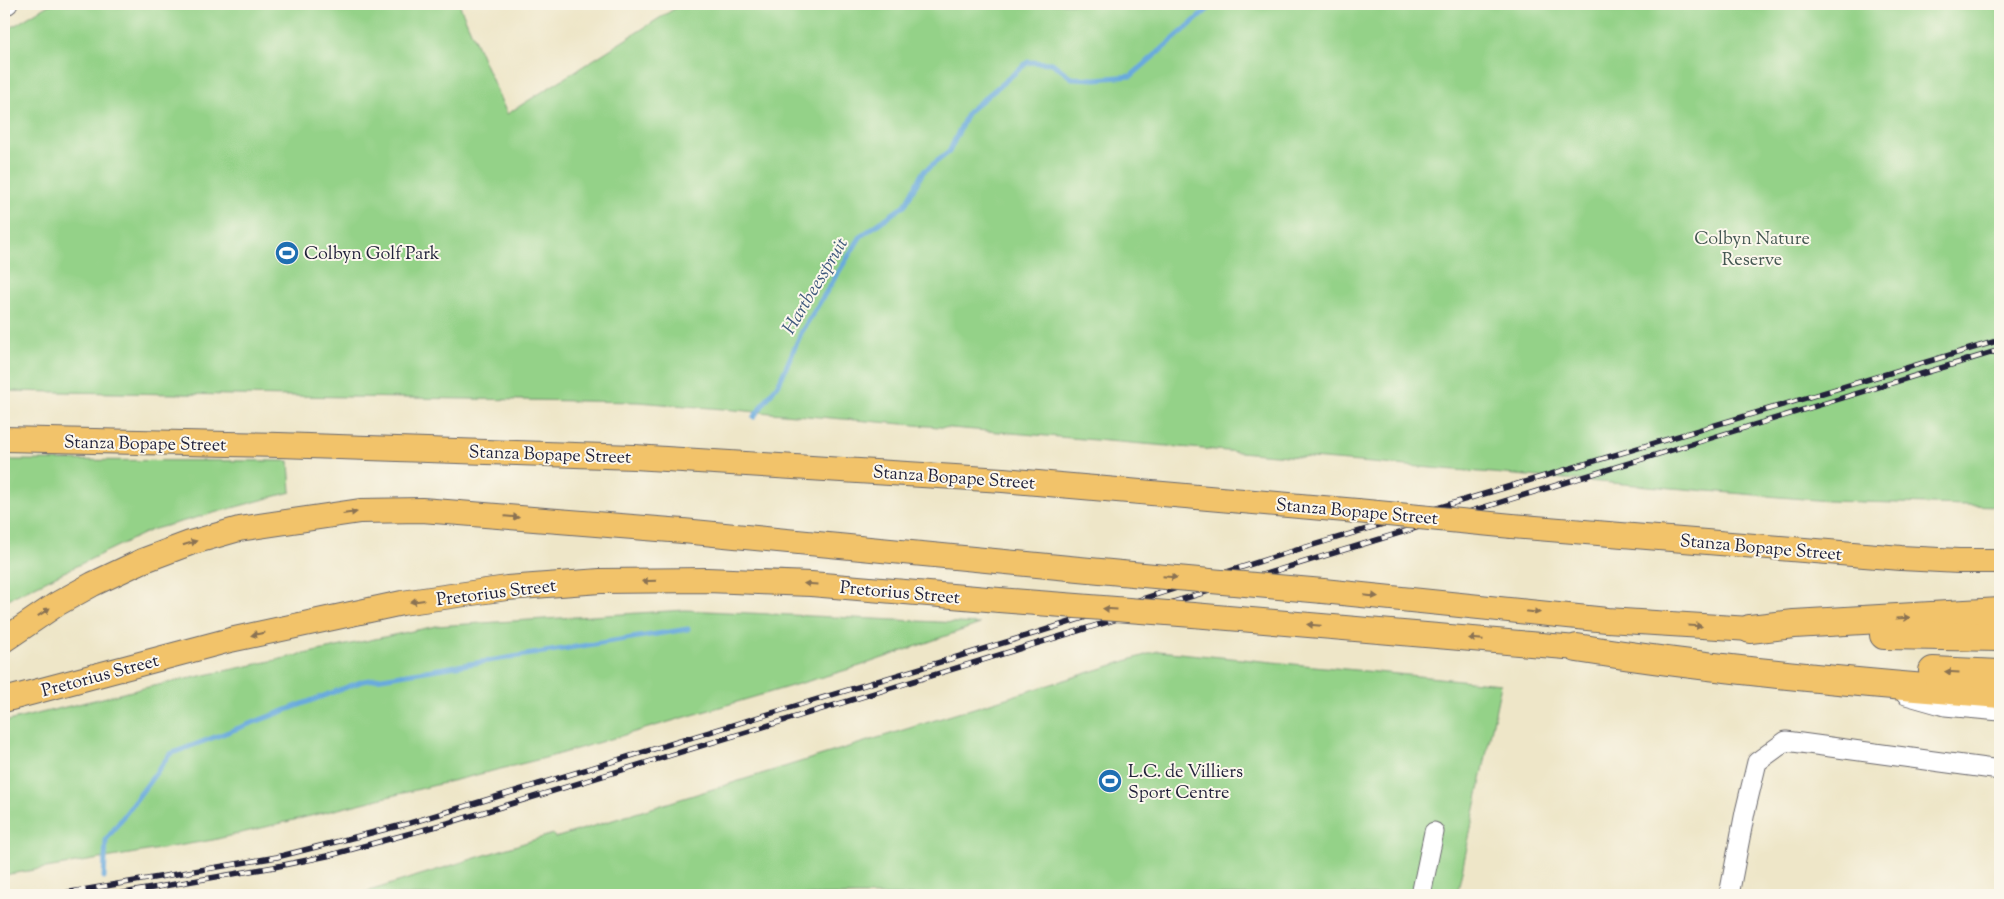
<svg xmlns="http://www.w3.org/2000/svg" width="2004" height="899" font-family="'Sorts Mill Goudy',serif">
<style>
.green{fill:#94d288;stroke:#5b7a62}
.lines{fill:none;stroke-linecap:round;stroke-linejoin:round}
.stream{stroke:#69aadd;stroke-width:5}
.minor-casing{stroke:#69676c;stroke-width:21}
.major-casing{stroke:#69676c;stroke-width:26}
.highway-casing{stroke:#69676c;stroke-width:30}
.minor{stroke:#fff;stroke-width:19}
.major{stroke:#f2c36a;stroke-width:24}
.highway{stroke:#f2c36a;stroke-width:28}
.rail-casing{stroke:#22223b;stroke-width:5.5}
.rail{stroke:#fbf7ec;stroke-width:4;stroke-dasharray:11;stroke-linecap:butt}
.major-bridge-casing{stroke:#69676c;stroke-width:26;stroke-linecap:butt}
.major-bridge{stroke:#f2c36a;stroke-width:24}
.oneway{fill:#8a7252}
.labels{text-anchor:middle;stroke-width:4;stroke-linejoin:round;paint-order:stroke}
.park-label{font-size:18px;fill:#445752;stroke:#fbf7ec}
.poi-label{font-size:18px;fill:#22223b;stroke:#fbf7ec;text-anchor:start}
.street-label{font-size:18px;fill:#22223b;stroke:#fbf7ec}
.water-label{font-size:19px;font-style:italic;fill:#3e587c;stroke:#fbf7ec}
</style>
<rect width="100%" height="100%" fill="#fbf7ec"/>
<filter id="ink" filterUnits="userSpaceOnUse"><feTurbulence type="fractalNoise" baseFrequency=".02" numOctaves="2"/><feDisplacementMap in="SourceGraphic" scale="10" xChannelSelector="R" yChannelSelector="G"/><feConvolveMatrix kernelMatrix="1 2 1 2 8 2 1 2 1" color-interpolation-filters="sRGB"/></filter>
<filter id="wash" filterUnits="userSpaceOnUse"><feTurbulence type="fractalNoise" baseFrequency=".0096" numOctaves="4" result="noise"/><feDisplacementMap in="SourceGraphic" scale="20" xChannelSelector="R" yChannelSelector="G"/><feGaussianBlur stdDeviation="1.12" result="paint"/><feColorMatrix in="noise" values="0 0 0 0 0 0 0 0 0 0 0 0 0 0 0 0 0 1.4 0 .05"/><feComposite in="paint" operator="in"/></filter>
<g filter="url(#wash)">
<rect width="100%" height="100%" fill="#eee6c8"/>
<g class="green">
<path d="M 50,4 L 459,4 L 507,114 L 682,4 L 2000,4 L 2000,506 L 1828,501 L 639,402 L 4,391 L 4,32 Z"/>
<path d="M 4,460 L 289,461 L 291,492 L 151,530 L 4,601 Z"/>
<path d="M 685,610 L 980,624 L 860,666 L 549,757 L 213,840 L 4,875 L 4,722 L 144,688 L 436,626 Z"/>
<path d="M 1158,651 L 1501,684 L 1457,895 L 356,895 L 553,834 L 555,838 Z"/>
</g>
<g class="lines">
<g class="stream">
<path d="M 754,417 L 780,381 L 802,331 L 861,236 L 905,205 L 923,172 L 949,152 L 968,112 L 1028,62 L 1052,63 L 1072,78 L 1096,79 L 1131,76 L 1214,4"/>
<path d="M 104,877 L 106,840 L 170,754 L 363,681 L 688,629"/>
</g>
</g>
</g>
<g filter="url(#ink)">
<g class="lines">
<g class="minor-casing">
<g id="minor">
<path d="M 4,6 L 8,4"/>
<path d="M 1906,695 L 1945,706 L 2000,711"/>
<path d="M 1421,895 L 1434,832"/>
<path d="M 1729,895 L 1745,812 L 1757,762 L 1786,741 L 2000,770"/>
</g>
</g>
<g class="major-casing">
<g id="major">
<path d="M 4,439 L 279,445 L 634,457 L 1003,480 L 1357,511"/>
<path d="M 1512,526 L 1901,558 L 1959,561 L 2000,561"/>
<path d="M 1323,591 L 1607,620 L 1750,629"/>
<path d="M 1193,615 L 1577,648"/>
<path d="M 4,640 L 57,604 L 93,584 L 142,561 L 190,543 L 239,529 L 360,511 L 422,510 L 683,531 L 1121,573"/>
<path d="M 4,700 L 230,640 L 402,603 L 507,588 L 600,581 L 707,580 L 811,584 L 999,600"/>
</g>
</g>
<g class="highway-casing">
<g id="highway">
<path d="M 1750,629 L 1794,624 L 2000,612"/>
<path d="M 1884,635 L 2000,637"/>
<path d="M 1577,648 C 1717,670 1859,683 2000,694"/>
<path d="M 1933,671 L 2000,674"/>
</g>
</g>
<use href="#minor" class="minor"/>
<use href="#major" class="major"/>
<use href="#highway" class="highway"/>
<g class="rail-casing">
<g id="rail">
<path d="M 53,895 L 277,857 L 410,823 L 1036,633 L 1283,554 L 2000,340"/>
<path d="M 112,895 L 274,867 L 327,856 L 448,823 L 2000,350"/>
</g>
</g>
<use href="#rail" class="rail"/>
<g class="major-bridge-casing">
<g id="major-bridge">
<path d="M 1357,511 L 1512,526"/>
<path d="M 1121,573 L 1323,591"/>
<path d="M 999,600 L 1193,615"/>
</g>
</g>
<use href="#major-bridge" class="major-bridge"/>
</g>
<defs><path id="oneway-solid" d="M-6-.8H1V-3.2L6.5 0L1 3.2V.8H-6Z" transform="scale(1.25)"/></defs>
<g class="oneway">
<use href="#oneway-solid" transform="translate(350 513) rotate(-7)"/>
<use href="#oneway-solid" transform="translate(512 517) rotate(5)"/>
<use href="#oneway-solid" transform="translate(190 543) rotate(-18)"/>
<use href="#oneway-solid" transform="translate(1170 577) rotate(5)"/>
<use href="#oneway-solid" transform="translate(649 581) rotate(179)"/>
<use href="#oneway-solid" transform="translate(811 584) rotate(-176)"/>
<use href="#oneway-solid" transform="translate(1371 596) rotate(6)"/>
<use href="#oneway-solid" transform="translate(417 601) rotate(172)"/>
<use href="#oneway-solid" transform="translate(1110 609) rotate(-176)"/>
<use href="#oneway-solid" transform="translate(44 612) rotate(-34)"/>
<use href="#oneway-solid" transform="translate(1533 612) rotate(6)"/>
<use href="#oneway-solid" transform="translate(1903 618) rotate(-3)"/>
<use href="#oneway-solid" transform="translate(1314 625) rotate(-175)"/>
<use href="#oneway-solid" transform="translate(1695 626) rotate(4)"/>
<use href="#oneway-solid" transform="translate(258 634) rotate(168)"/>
<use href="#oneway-solid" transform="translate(1476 639) rotate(-175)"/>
<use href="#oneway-solid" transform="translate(1952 672) rotate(-177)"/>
</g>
</g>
<defs>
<g id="stadium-disc" transform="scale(1.25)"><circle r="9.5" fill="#1f6fb2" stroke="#fbf7ec"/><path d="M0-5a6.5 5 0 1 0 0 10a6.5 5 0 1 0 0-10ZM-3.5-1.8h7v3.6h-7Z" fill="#fff"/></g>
</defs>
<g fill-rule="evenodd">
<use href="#stadium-disc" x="287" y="253"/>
<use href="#stadium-disc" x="1110" y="781"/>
</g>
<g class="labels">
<g class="park-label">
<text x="1752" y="244">Colbyn Nature<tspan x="1752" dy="21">Reserve</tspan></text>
</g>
<g class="poi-label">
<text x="304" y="259">Colbyn Golf Park</text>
<text x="1128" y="777">L.C. de Villiers<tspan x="1128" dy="21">Sport Centre</tspan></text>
</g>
<g class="street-label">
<text transform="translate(145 443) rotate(1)" y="6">Stanza Bopape Street</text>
<text transform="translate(550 454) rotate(2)" y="6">Stanza Bopape Street</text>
<text transform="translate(954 477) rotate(4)" y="6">Stanza Bopape Street</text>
<text transform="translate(1357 511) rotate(5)" y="6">Stanza Bopape Street</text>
<text transform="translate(1761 547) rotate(5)" y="6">Stanza Bopape Street</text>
<text transform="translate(496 592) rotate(-7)" y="6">Pretorius Street</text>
<text transform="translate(900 592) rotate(5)" y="6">Pretorius Street</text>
<text transform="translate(100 675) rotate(-15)" y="6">Pretorius Street</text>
</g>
<g class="water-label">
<text transform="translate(814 285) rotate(-59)" y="7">Hartbeesspruit</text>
</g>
</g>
<rect width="2004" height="899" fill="none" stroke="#fbf7ec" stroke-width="20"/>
</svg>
